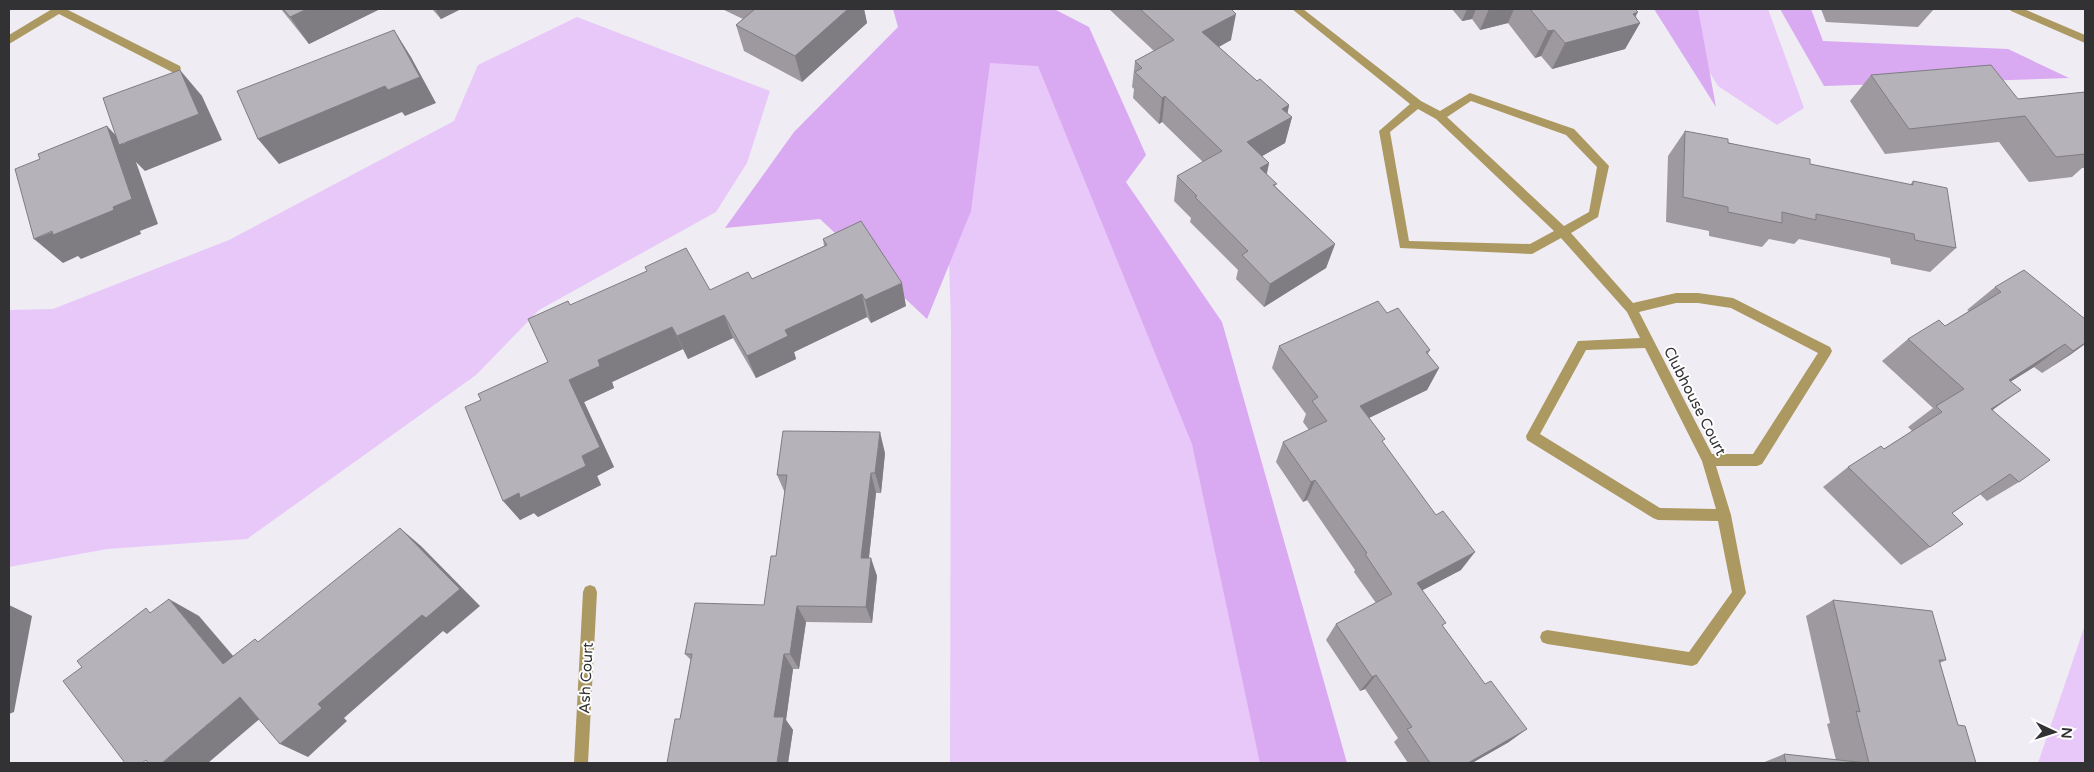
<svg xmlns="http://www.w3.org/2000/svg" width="2094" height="772" font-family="'Varela Round',sans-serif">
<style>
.green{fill:#e7c8f9}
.forest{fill:#d9aaf2}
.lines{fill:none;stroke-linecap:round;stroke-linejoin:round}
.minor{fill:#ac9861;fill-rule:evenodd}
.wall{fill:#9d999f}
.shaded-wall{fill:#7f7d82}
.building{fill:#b6b2b9;stroke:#7f7d82}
.labels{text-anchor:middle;stroke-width:4;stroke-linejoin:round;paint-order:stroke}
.street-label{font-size:15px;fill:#323133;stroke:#fff}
</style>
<rect width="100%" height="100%" fill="#f0ecf3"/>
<g class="green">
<path d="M 1670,9 L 1768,9 L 1804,108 L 1777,125 L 1718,86 Z"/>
<path d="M 577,17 L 770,91 L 747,163 L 716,212 L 539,310 L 476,375 L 247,539 L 107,549 L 9,567 L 9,310 L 53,309 L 229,240 L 454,121 L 478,65 Z"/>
<path d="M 960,43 L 1068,66 L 1298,763 L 950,763 L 951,326 L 944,92 Z"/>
<path d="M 2085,625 L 2085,763 L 2038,763 Z"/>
</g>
<g class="forest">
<path d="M 893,9 L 1054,9 L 1089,27 L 1146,155 L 1126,182 L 1222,322 L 1347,763 L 1260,763 L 1192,444 L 1038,66 L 990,63 L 971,211 L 927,319 L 820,219 L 725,228 L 794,132 L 898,27 Z"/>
<path d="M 1654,9 L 1698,9 L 1716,107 Z"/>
<path d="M 1780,9 L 1811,9 L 1823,41 L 2008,49 L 2069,78 L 1824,86 Z"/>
</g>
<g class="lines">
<g class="minor">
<path d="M 52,9 L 66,9 L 180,66 L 181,69 L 176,73 L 172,72 L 59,14 L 9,44 L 9,35 Z"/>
<path d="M 1292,9 L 1303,9 L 1421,101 L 1440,111 L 1470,93 L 1574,129 L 1609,166 L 1598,217 L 1571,233 L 1633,303 L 1676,293 L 1698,293 L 1733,298 L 1830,347 L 1832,351 L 1830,355 L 1762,464 L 1757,466 L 1716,466 L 1731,515 L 1746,593 L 1697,664 L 1692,666 L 1547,644 L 1542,642 L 1540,637 L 1542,632 L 1547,630 L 1689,652 L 1732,592 L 1718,521 L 1658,520 L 1653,518 L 1527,440 L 1526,436 L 1578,341 L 1640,338 L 1627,312 L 1561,238 L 1532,254 L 1400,248 L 1379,131 L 1410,104 ZM 1471,101 L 1566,135 L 1597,167 L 1589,212 L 1564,226 L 1447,117 ZM 1418,109 L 1436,119 L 1554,231 L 1530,244 L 1409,241 L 1390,132 ZM 1676,303 L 1698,303 L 1731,308 L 1818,353 L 1753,454 L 1712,454 L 1639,312 ZM 1645,348 L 1702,461 L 1716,509 L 1660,508 L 1540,434 L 1586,350 Z"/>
<path d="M 2010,9 L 2024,9 L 2085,35 L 2085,43 L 2011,11 Z"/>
<path d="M 590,585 L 595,587 L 597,592 L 588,763 L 574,763 L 583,592 L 585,587 Z"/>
</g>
</g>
<g class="wall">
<path d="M 281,9 L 380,9 L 309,44 Z"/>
<path d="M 432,9 L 461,9 L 441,19 Z"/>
<path d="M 722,9 L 864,9 L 867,23 L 802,82 L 744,51 L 736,25 L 743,19 Z"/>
<path d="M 1109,9 L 1231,9 L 1231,40 L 1219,47 L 1257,81 L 1289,105 L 1287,114 L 1292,117 L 1285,143 L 1262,156 L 1269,163 L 1267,174 L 1276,187 L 1335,244 L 1326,268 L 1264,307 L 1236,279 L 1238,270 L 1190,222 L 1191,218 L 1174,201 L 1177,176 L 1203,162 L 1162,122 L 1159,124 L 1133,98 L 1134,89 L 1132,87 L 1135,61 L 1154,51 Z"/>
<path d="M 1452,9 L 1635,9 L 1636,17 L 1640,23 L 1625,49 L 1552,69 L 1541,56 L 1535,58 L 1508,23 L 1480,30 L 1472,19 L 1462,21 Z"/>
<path d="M 1821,9 L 1934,9 L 1918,27 L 1826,22 Z"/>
<path d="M 1871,75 L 2018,99 L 2085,92 L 2085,168 L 2082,168 L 2072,177 L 2029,182 L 1999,142 L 1885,154 L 1850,101 Z"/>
<path d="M 1685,131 L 1810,164 L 1910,185 L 1913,181 L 1956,248 L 1930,272 L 1891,264 L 1890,258 L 1799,239 L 1794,244 L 1769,239 L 1762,247 L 1709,236 L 1709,231 L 1666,222 L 1668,156 Z"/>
<path d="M 823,239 L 906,306 L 871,323 L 867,317 L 794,352 L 796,359 L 756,378 L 733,338 L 688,359 L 683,349 L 612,382 L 614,388 L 584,402 L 614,467 L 597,476 L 601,485 L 538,517 L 534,513 L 520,520 L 481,400 L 548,362 L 568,301 L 570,305 L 710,290 L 752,279 L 824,246 Z"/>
<path d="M 1995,287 L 2085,319 L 2085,344 L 2042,373 L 2034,367 L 2011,381 L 1993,410 L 2019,482 L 1987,501 L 1980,494 L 1952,513 L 1930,547 L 1901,565 L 1823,487 L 1848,467 L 1884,449 L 1912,431 L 1908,427 L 1933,408 L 1882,361 L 1908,339 L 1945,326 L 1969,311 L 1967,310 Z"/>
<path d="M 1387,313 L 1430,350 L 1428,354 L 1439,368 L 1427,390 L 1369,418 L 1383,443 L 1461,570 L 1422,590 L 1509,742 L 1472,763 L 1408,763 L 1394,742 L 1398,738 L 1365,689 L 1360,691 L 1326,640 L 1336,624 L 1376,603 L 1354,572 L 1355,570 L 1307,500 L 1303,502 L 1276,462 L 1283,442 L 1309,430 L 1303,422 L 1306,414 L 1272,368 L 1279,346 Z"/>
<path d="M 885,453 L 881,493 L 876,493 L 869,558 L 877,576 L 872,623 L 806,622 L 799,669 L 793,669 L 786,720 L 793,730 L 788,763 L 667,763 L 680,719 L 691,660 L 685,654 L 764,605 L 776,556 L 785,493 L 777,475 Z"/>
<path d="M 1833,600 L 1946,660 L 1940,663 L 1958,725 L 1976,763 L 1762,763 L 1784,754 L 1836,760 L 1827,724 L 1830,723 L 1806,616 Z"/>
</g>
<g class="shaded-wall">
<path d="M 307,9 L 380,9 L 309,44 L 290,17 Z"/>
<path d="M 435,9 L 461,9 L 441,19 Z"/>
<path d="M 848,9 L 864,9 L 867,23 L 802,82 L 795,56 Z"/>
<path d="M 1467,9 L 1476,9 L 1472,19 L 1462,21 Z"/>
<path d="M 1489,9 L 1514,9 L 1508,23 L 1480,30 Z"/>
<path d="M 1638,12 L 1631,25 L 1640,23 L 1625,49 L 1552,69 L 1565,43 L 1633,14 Z"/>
<path d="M 1236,14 L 1231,40 L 1198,58 L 1202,32 Z"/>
<path d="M 394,30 L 411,57 L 436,103 L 405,116 L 402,112 L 279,164 L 258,139 Z"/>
<path d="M 1554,30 L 1541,56 L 1535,58 L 1548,31 Z"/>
<path d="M 180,70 L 202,96 L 222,140 L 145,171 L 136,162 L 158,224 L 140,231 L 141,234 L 81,259 L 78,256 L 63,263 L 34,239 L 113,207 L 107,126 L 124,144 Z"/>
<path d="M 1165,96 L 1162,122 L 1159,124 L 1162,98 Z"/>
<path d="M 1289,105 L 1286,121 L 1292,117 L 1285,143 L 1241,168 L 1247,142 L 1282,109 Z"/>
<path d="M 1269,163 L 1263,188 L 1260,168 Z"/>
<path d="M 1335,244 L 1326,268 L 1264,307 L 1270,284 Z"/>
<path d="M 902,283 L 906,306 L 871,323 L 865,300 Z"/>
<path d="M 862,294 L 867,317 L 794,352 L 796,359 L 756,378 L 747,356 L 785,330 Z"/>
<path d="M 724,315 L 733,338 L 688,359 L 677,336 Z"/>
<path d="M 672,327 L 683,349 L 612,382 L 614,388 L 584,402 L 614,467 L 597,476 L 601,485 L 538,517 L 534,513 L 520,520 L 503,501 L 582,456 L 569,380 L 598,360 Z"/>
<path d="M 2085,343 L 2085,344 L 2070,355 L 2042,373 Z"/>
<path d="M 2065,344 L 2034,367 L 1980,401 L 2009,380 Z"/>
<path d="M 1439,368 L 1427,390 L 1350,427 L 1360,406 Z"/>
<path d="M 2021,390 L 1991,411 L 1991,409 Z"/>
<path d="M 880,432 L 885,453 L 881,493 L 875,473 Z"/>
<path d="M 871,473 L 876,493 L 867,575 L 861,558 Z"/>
<path d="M 1315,480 L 1307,500 L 1303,502 L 1311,482 Z"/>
<path d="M 400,528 L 421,546 L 480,606 L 447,634 L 443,631 L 344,718 L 347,721 L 308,757 L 280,744 L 318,704 Z"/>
<path d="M 1475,552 L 1461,570 L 1404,600 L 1417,583 Z"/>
<path d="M 871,558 L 877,576 L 872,623 L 866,607 Z"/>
<path d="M 169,599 L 199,616 L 252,678 L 223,664 Z"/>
<path d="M 9,605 L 32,616 L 14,712 L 9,714 Z"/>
<path d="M 797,606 L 806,622 L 799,669 L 790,654 Z"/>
<path d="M 784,654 L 793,669 L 786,720 L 793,730 L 788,763 L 777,763 L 774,717 Z"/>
<path d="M 1376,675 L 1365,689 L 1360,691 L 1372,677 Z"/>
<path d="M 240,697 L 269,711 L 208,763 L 162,763 Z"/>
<path d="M 1527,729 L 1509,742 L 1472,763 L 1468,763 Z"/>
</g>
<g class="building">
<path d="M 283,9 L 307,9 L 290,17 Z"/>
<path d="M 755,9 L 848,9 L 795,56 L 736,25 Z"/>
<path d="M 1140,9 L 1231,9 L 1236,14 L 1202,32 L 1257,81 L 1260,79 L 1289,105 L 1282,109 L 1292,117 L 1247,142 L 1269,163 L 1260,168 L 1277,184 L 1273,185 L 1335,244 L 1270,284 L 1242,255 L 1248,251 L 1195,197 L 1197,196 L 1177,176 L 1222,151 L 1165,96 L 1162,98 L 1135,72 L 1142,68 L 1135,61 L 1174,40 Z"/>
<path d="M 1530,9 L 1635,9 L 1638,12 L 1633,14 L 1640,23 L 1565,43 L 1554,30 L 1548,31 Z"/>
<path d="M 394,30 L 420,77 L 388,90 L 385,86 L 258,139 L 237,91 Z"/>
<path d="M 1991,65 L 2018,99 L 2085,92 L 2085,154 L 2056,157 L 2025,116 L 1909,129 L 1871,75 Z"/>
<path d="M 180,70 L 199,114 L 119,145 L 103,98 Z"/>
<path d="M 107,126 L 132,199 L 113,207 L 114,210 L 53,235 L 52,231 L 34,239 L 15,169 L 40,159 L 38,154 Z"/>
<path d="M 1685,131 L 1728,139 L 1728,143 L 1810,159 L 1810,164 L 1913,185 L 1913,181 L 1947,188 L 1956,248 L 1915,240 L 1914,234 L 1816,214 L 1816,220 L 1782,212 L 1782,223 L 1728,212 L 1728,207 L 1683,197 Z"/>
<path d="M 861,221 L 902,283 L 865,300 L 862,294 L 785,330 L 788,336 L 747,356 L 724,315 L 677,336 L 672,327 L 598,360 L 600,366 L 569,380 L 600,447 L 582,456 L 586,466 L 520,498 L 519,493 L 503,501 L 465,407 L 481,400 L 478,394 L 548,362 L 528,319 L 568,301 L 570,305 L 647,271 L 645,267 L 686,248 L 710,290 L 748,272 L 752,279 L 827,245 L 823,239 Z"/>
<path d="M 2024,270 L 2085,319 L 2085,343 L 2073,351 L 2065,344 L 2009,380 L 2021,390 L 1991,409 L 2050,460 L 2019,482 L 2010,474 L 1952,513 L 1963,524 L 1930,547 L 1848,467 L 1881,446 L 1884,449 L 1942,412 L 1936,406 L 1964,389 L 1908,339 L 1939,320 L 1945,326 L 2001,292 L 1995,287 Z"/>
<path d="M 1378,301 L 1387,313 L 1398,308 L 1430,350 L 1426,352 L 1439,368 L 1360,406 L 1385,439 L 1382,441 L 1436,515 L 1443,511 L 1475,552 L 1417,583 L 1446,623 L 1442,625 L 1485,684 L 1491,681 L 1527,729 L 1468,763 L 1430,763 L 1407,729 L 1412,727 L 1376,675 L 1372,677 L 1336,624 L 1392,594 L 1365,554 L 1367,553 L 1315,480 L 1311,482 L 1283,442 L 1327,421 L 1312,401 L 1318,397 L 1279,346 Z"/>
<path d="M 783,431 L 880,432 L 875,473 L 871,473 L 861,558 L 871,558 L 866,607 L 797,606 L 790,654 L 784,654 L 774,717 L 784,717 L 777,763 L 667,763 L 675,719 L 680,719 L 692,654 L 685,654 L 695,603 L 764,605 L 771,556 L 776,556 L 787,475 L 777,475 Z"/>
<path d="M 400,528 L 460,589 L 426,618 L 422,615 L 318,704 L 322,708 L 280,744 L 240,697 L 162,763 L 148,763 L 146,760 L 142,763 L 125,763 L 63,681 L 82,667 L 77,661 L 146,608 L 150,613 L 169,599 L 223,664 L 255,639 L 258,642 Z"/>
<path d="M 1833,600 L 1932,611 L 1946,660 L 1939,660 L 1958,725 L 1965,726 L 1976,763 L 1869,763 L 1856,711 L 1860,712 Z"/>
<path d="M 1784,754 L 1866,763 L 1786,763 Z"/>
</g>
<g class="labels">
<g class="street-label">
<text transform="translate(1695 401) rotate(63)" y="5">Clubhouse Court</text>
<text transform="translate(586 678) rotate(-87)" y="5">Ash Court</text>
</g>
</g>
<rect width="2094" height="772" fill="none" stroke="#323133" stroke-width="20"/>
<g transform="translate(2054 732) rotate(94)" stroke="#ffffff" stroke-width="4" paint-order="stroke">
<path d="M0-4L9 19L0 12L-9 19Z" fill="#323133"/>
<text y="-8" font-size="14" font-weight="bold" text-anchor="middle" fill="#323133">N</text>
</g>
</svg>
